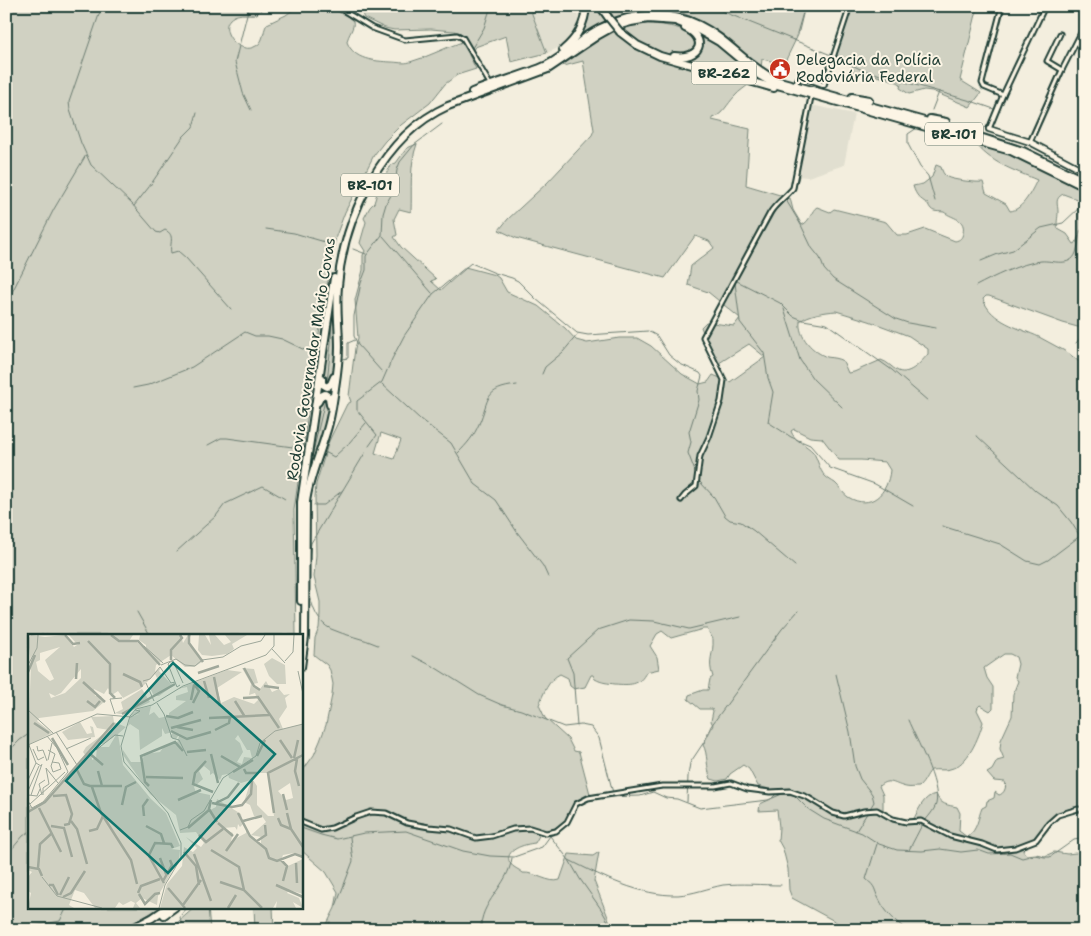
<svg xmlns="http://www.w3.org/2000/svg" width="1091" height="936" font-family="'Shantell Sans',sans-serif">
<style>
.built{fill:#e1dfd0}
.green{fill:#d0d1c2;stroke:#78877b;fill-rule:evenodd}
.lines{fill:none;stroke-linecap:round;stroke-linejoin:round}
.stream{stroke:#6c7d72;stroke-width:1}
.street-casing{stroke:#1f3d34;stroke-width:7}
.secondary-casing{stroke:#1f3d34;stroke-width:8}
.highway-casing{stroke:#1f3d34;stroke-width:10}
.street{stroke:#fcf5e5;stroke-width:3}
.secondary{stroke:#fcf5e5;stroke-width:4.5}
.highway{stroke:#fcf5e5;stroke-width:6}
.highway-bridge-casing{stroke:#1f3d34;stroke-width:10;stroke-linecap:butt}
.highway-bridge{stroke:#fcf5e5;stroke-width:6}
.labels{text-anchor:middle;stroke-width:4;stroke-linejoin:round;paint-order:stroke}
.shield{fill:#fcf5e5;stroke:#617469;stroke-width:1}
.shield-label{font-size:14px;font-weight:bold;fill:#1f3d34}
.poi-label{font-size:15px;fill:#1f3d34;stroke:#fcf5e5;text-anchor:start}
.street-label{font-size:15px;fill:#1f3d34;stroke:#fcf5e5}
.inset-river{fill:none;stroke:#a0a89b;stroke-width:2.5}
.inset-road{fill:none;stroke:#9ea79a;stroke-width:1}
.view{fill:#0f766e;fill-opacity:0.15;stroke:#0f766e;stroke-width:2.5}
.inset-edge{fill:none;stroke:#1f3d34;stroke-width:2.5}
</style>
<rect width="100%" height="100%" fill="#f3eede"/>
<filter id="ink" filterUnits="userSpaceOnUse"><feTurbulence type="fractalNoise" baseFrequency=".02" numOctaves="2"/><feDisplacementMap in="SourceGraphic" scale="10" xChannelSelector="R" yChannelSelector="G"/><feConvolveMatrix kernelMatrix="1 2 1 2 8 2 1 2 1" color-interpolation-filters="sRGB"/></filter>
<g filter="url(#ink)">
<g class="built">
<path d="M 529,6 L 579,6 L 577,27 L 562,46 L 547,53 Z"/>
<path d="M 811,105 L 854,114 L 844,165 L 808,177 L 798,176 Z"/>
</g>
<g class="green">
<path d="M 6,6 L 265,6 L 257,14 C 251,15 243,13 237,15 C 213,23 236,55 254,47 C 265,43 262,32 267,24 L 286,15 L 298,6 L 327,6 L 347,16 L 353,21 C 355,28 348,34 347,42 C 354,60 374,61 391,62 C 397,62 404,64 410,62 C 428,57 444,48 462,42 L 464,36 L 461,33 L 454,31 L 431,29 L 394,30 L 385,28 L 364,18 L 358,6 L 529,6 L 547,53 L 511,62 L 506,36 L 475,47 L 469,55 L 476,69 L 457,75 L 445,84 L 430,103 L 401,125 L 385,141 L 374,155 L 345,212 L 336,236 L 321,321 L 294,510 L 296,635 L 29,635 L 29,907 L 160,907 L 124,930 L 6,930 Z"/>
<path d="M 587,6 L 599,6 L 608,20 L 576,41 Z"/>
<path d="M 606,6 L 632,6 L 648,12 L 629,14 L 614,18 Z"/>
<path d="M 668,6 L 805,6 L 798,35 L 784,64 L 762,59 L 761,68 L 755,65 L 709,26 C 696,18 681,13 668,6 Z"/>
<path d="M 852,6 L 978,6 L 960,80 L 981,93 L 970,107 L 932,91 L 924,90 L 909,94 L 900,88 L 901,84 C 893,79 871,74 861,74 L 854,80 L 854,73 L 852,66 L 839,59 L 836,53 Z"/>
<path d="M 636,24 C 650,23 707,25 693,51 C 688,52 682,55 677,55 C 656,54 636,41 622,27 Z"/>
<path d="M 616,30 L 633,44 L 771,88 L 770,92 L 750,83 C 745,88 739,91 735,96 C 727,104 723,115 712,118 L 712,120 L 750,129 L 746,185 L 790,198 L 793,210 L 802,225 C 811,221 811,210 817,207 L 830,212 L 834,209 L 886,222 L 897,235 L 907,235 L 925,229 L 955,241 C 960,240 962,238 963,233 C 966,218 953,219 944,212 C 935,211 932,213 928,204 C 920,199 916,196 913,186 L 923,184 L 932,177 L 936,165 L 941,167 C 942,171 944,175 947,177 C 952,180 978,183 983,182 L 986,193 L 1006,204 L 1010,211 C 1023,210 1032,190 1037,180 C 1014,170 989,163 974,141 L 1025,160 L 1085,190 L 1085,202 L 1063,194 C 1054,199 1058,204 1058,212 C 1058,219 1056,222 1058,229 L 1067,234 L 1074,244 L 1076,243 L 1081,230 L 1085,228 L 1085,329 L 1063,323 L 989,296 L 986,296 L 983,299 C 991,322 1020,328 1039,337 C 1047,341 1055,346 1063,350 C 1071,354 1077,361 1085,366 L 1085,808 C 1063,803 1054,822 1040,834 C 1035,838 1029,841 1024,846 L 1023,851 L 1026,855 L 1036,854 L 1045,856 L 1054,852 L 1067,854 L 1085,852 L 1085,930 L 851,930 L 792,898 L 789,890 L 788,869 L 783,849 L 778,840 L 779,827 L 777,810 L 759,811 L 760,804 L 771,799 L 776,794 L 773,790 L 758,786 L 749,769 L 743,765 L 730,774 L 727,779 L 718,781 L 711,779 C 706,768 708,753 703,745 L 713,725 L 711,721 L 713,711 L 712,709 L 700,709 L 688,699 L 689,695 L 703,690 L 708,690 L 710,679 L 713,677 C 707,660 714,655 713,639 L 707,629 L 703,629 L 671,638 L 662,631 L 657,634 L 650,646 L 657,657 L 659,669 L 646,672 C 640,686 629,685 615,684 C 608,683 602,683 595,679 L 593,675 L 591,675 L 585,687 L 574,689 L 570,686 L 568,678 L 560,674 C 549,679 543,694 539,705 L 545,718 L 568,739 L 574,751 L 579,752 L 590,794 C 568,806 571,828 541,832 L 535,843 C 525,844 503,850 510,863 C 513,868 519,869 523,873 C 535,872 549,884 560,880 L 569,854 L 593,856 L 599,852 L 594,881 L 613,930 L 324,930 L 335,908 L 338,892 L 326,872 L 301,850 L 301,773 L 314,755 L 320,741 L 326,725 L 332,695 L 333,684 L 330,670 L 327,665 L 314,655 L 315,638 L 319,628 L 320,615 L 320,602 L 314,577 L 316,555 L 315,497 L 316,484 L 329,441 L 347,404 L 351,402 L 349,396 L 355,348 L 358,338 L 355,300 L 363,270 L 363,255 L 365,251 L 360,243 L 366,222 L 364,218 L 370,207 L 374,203 L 378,190 L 391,165 L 396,163 L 407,148 L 417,144 C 409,165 412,190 411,212 L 399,209 L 394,219 L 397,235 L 394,237 L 401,247 L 436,279 L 431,281 L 441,290 L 465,269 L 465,267 L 495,275 L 499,278 L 507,292 L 538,306 L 565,328 L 576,340 L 587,343 L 619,338 L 637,338 L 651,346 L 682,374 L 700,384 L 708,382 L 713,375 L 730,382 L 765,357 L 749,344 L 716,365 L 701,327 L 706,322 L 734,326 L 740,318 L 708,292 L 688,285 L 691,266 L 714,248 L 709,241 L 695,236 L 665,278 L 538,244 L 516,238 L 499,230 L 508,219 L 547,183 L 592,135 L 594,130 L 583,61 L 564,66 L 563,65 L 593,42 ZM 836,311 L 869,321 L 909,336 L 928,349 L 928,354 C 922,361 910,376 898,371 C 892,368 888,362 881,360 L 854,372 L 848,373 L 843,361 C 837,358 833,358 827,357 C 813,352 798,337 800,321 C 809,314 825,312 836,311 ZM 794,429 L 810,437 L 822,438 L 839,460 L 861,460 L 885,462 L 890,470 C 888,493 871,511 848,497 C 843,494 840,487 835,483 C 832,481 828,479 825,476 C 819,470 818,459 813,452 C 806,444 794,441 791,431 ZM 381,433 L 401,440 L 394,459 L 375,453 ZM 1004,654 L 1010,654 L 1016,657 L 1018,664 L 1015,677 L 1018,681 L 1013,694 L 1012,716 L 1001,740 L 1000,749 L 1004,759 L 997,761 L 992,770 L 987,773 L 994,781 L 1005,782 C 1007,787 1004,794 999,795 L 995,792 L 994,798 L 987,801 L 986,806 L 982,808 C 978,817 978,830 967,837 L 959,831 L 960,813 L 957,807 C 948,805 940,805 936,794 C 923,796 919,810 913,820 L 903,823 L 886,815 L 883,810 L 883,795 L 879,786 C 889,777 895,785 906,787 C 910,788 914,787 919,787 C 926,780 925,777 931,770 C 937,769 944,771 950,769 C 968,765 979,737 983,722 L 977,710 L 978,707 L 980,705 L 990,711 L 993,708 L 993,687 L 987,678 L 984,668 Z"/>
<path d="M 696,32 C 722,45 740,69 766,83 L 679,60 L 691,59 L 699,52 Z"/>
<path d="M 334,291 C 334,300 333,309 333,318 C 335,341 339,363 328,384 L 325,383 L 323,378 Z"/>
<path d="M 325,397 L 327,398 C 332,423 314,459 306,483 L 318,408 L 323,398 Z"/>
<path d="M 195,907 L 208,907 L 210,930 L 169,930 Z"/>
<path d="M 254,907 L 273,907 L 274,930 L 255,930 Z"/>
</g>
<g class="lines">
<g class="stream">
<path d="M 102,6 L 69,102 L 70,110 L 81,143 L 91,165 L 132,204 L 156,232 L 160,233 L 165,230 C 176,235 169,244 171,253 L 178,251 L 186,258 L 231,309"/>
<path d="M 249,6 L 235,62 L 243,93 L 251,110"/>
<path d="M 709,6 L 831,55"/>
<path d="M 795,40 L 805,6"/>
<path d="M 474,52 L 472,48 L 484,28 L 491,6"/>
<path d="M 835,56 L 860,69 L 971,101 L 994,109"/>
<path d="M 932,110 L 939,92"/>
<path d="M 917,128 L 908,134 L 908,144 L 920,167 L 928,176 L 935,201"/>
<path d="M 799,176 L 795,190 L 775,211 L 735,283 L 740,322 L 764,353 L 768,378 L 773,392 L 768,422 L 791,437 L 810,445 L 830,468 L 875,484 L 913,506"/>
<path d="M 786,200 L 801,225 L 812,248 L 820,258 L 824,269 L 833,279 L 896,319 L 908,323 L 936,328"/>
<path d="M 134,206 L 149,187 L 183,137 L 193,127 L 197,113"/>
<path d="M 266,229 L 294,233 L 325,242"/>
<path d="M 383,236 L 432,293"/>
<path d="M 353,249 L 366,254"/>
<path d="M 981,261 L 998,254 L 1013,250 L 1041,228 L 1063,223 L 1079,208"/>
<path d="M 737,281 L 780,303 L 793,316 L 803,320 L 827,324 L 892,370 L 928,401"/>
<path d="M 976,286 C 993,277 1021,263 1041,261 C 1053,260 1070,268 1076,253 C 1079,244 1080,232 1080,222 C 1080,213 1077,204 1081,196"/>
<path d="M 6,304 L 54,209 L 86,155"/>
<path d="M 784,309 L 800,360 L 813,379 L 842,407"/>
<path d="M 1076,343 L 1085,333"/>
<path d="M 343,359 L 348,358 L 348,343 L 355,340"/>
<path d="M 382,372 L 358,345 L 354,336 L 354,316 L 361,283 L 366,270 L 366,256 L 382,235 L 383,214 L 386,204 L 394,190 L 397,170 L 400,162 L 414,145 L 442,124"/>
<path d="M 542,374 L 545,367 L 563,352 L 578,334"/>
<path d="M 327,382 L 331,343 L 332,313"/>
<path d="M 382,384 L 420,419 L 451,443 L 475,484 L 496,500 L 517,532 L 543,566 L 548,577"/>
<path d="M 133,388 L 148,385 L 192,367 L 245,332 L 255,336 L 268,336 L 282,339 L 317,356"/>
<path d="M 977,436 L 1036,491 L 1058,506 L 1071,522 L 1085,544"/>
<path d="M 349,443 L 366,423"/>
<path d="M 208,445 L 221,438 L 227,438 L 300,448"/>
<path d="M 369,446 L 377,435 L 357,410 L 357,401 L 382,382 L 392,359 L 404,336 L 433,294 L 471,263 L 495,273 L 512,278 L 518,281 L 536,299 L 577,333 L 588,335 L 648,331 L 657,336 L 669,355 L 680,364 L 700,373 L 702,376 L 698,391 L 699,400 L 689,432 L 691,442 L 688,453 L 696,474"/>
<path d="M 325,452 L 334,457 L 348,444"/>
<path d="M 365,453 L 311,543 C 307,568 304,616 331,629 C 346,636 363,638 378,645"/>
<path d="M 458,453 C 467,444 474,436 479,424 C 490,399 483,389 517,385"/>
<path d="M 308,474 L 325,400"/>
<path d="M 700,482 L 714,497 L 725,516 L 730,520 L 741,522 L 754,531 L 795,566"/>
<path d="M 314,505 L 324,505 L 343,490"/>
<path d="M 942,526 L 1000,544 L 1027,561 L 1040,564 L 1048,560 L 1080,536"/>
<path d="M 176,552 L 216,516 L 225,504 L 263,486 L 285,499"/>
<path d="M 137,612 L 150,635"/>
<path d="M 413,656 L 436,668 L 479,695 L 502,705 L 521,710 L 564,727 L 581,725 L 591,727 L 599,738 L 613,793"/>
<path d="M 836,674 L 850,732 L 855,766 L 860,779 L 872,794 L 874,802 L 856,831"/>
<path d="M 908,720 C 916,739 941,784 936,804 C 934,811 928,817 923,823 C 918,832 914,841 909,850"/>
<path d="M 577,726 L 573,673 L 567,658 L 598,630 L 629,620 L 654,621 L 689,629 L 740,617"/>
<path d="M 6,754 L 20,740 L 29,734"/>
<path d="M 606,797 L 640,796 L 653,792 L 666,798 L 677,799 L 700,808 L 768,800 L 782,794 L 794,795 L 808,809 L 824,819 L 862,833 L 879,844 L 897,850 L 922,851 L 940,849 L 961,852 L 978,850 L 989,854 L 1010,853 L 1022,858 L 1034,855 L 1045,857 L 1050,857 L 1074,840 L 1085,838"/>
<path d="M 687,802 L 688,776 L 690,763 L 704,742 L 711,726 L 782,629 L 798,611"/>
<path d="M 573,814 L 577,807 L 583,802"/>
<path d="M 301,828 L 321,835 L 337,839 L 364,833 L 406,831 L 463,851 L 490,856 L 514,857 L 542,847 L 550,836 L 558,832 L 567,824"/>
<path d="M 550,836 L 569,860 L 580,879 L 601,909 L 613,930"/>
<path d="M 877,844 L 866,879 C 877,888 873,888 879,899 C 885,912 896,922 907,930"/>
<path d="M 6,856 L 23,836 L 29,832"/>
<path d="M 569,860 C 603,877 640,896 678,895 C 693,894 708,888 723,885 C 742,883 762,885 781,885"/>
<path d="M 336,906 L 353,861 L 350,837"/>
<path d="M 14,930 L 60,921 L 67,907"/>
<path d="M 182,930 L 180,916 L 188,907"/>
<path d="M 327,930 L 330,922"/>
<path d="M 481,930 C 479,902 508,887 512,858"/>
</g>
<g class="street-casing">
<g id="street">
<path d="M 336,6 L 372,28 L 405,40 L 457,35 L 463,38 L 490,84"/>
<path d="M 1002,6 L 982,83 L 984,87 L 1003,95"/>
<path d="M 291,7 L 293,6"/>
<path d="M 1060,34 L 1047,61 L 1062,70"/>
<path d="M 795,85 L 798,79 L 802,77 L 824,85 L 850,6"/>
<path d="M 989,129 L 1003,95 L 1045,6"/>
<path d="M 1030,142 L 1062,70 L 1085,25"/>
<path d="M 681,500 L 685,495 L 696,486 L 700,456 L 709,437 L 721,401 L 724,380 L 703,337 L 770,213 C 776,203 786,197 793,188 L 811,97"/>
<path d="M 301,822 L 321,830 L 332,828 L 356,817 L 371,812 L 386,813 L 407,823 L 429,827 L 451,829 L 476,838 L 492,836 L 513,829 L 530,828 L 546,833 L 556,831 L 567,822 L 576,804 L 588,798 L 662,786 L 715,786 L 731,783 L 747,789 L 770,792 L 790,791 L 807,797 L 833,813 L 844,816 L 864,811 L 877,810 L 893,819 L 906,822 L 921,821 L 950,836 L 982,844 L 997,850 L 1015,848 L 1036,840 L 1049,823 L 1058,815 L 1078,809 L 1085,810"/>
</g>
</g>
<g class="secondary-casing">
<path id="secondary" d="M 989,129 L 1030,142 L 1085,171"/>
</g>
<g class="highway-casing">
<g id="highway">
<path d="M 600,6 L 608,17"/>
<path d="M 634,6 L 657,12"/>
<path d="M 620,32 L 637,45 L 660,56 L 774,88"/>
<path d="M 563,50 C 577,38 585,25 586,6"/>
<path d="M 674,56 C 700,60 709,39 685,28"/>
<path d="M 472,92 C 496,82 523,76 547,65 C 562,57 574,46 587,36 C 620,14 662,7 699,25 C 728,39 747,66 776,80 L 935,124"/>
<path d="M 852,97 L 869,100"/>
<path d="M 930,119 L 946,122"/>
<path d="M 983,138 L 1023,151 L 1085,181"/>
<path d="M 322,378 L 322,384 L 327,387 L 331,384 L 334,377"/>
<path d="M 318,402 L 321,396 L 325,394 L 329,397 L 330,405"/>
<path d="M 301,601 L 301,502 L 334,278"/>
<path d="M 301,667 L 305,637 L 306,502 C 309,478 319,457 326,433 C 331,419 333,403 335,388 C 337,375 339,361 339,347 C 339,326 336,307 338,286 C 343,218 383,135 448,106 L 548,69 L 597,36 L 613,27 L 631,22 L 648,19 L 675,21 L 698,30 L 719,42 L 760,76 L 774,84 L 1011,151 L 1085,187"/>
<path d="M 164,915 L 175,907"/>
<path d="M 129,930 L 152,918 L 168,907"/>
</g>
</g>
<use href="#street" class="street"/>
<use href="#secondary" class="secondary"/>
<use href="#highway" class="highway"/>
<g class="highway-bridge-casing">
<path id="highway-bridge" d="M 608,17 L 620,32"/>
</g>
<use href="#highway-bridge" class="highway-bridge"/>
</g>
</g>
<defs>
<g id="civic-disc" transform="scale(1.125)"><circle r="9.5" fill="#c8321e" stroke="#fcf5e5"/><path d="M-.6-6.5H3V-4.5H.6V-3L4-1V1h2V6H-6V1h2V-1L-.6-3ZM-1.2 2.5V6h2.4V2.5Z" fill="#fff"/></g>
</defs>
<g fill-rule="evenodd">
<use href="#civic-disc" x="780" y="69"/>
</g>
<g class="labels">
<g class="shield">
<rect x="691.5" y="61.5" width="65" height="23" rx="4"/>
<rect x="925" y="122.5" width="58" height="23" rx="4"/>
<rect x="341" y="173.5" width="58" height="23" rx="4"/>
</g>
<g class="shield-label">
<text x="724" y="78">BR-262</text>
<text x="954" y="139">BR-101</text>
<text x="370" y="190">BR-101</text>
</g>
<g class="poi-label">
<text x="796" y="65">Delegacia da Polícia<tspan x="796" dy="17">Rodoviária Federal</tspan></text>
</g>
<g class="street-label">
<text transform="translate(311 359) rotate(-81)" y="5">Rodovia Governador Mário Covas</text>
</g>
</g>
<g transform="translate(28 634)">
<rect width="275" height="275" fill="#f3eede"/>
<path d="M 3,1 L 17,3 L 36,1 L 46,13 L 52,9 L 48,9 L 41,1 L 105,1 L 101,7 L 109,8 L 118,17 L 118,11 L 111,6 L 112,1 L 153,1 L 155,9 L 160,1 L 163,1 L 160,9 L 174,28 L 166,33 L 157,33 L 143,21 L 128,31 L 127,38 L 133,34 L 131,37 L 145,52 L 131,62 L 126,62 L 122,54 L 129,44 L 127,40 L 112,55 L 95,64 L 90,57 L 84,61 L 80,54 L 76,60 L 66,55 L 67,62 L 73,62 L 76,68 L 65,77 L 11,84 L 9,87 L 24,99 L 0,111 L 3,30 L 0,5 ZM 32,13 L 17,26 L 26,45 L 22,47 L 10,37 L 8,28 L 12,26 L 12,19 ZM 53,35 L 53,44 L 37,59 L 23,64 L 21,59 L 27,62 L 33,59 ZM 171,1 L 177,1 L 183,11 L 181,1 L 187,1 L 196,11 L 203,8 L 197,1 L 219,1 L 204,10 L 206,15 L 199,20 L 184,22 L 174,21 L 170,16 ZM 244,24 L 257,31 L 258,50 L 249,50 L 241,42 L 236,30 ZM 214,34 L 226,35 L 230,49 L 225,50 L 229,54 L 232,55 L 238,47 L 244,58 L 251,55 L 256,61 L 262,60 L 257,64 L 259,73 L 251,85 L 255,95 L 275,90 L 275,223 L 266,219 L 255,221 L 253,226 L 260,232 L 275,225 L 275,260 L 261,256 L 259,259 L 271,264 L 275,274 L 265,268 L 268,274 L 248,274 L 249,267 L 245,274 L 132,274 L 139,250 L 154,232 L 156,213 L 165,218 L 169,214 L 158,203 L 173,213 L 176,209 L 168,198 L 152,199 L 148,181 L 122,160 L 95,121 L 95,116 L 103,128 L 113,128 L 117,120 L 132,118 L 137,111 L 149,109 L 152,99 L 148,105 L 142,103 L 145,98 L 137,100 L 134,94 L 134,102 L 112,116 L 111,96 L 102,90 L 100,92 L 102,83 L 111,80 L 102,82 L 109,76 L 112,78 L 110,75 L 123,72 L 121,81 L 126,78 L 131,84 L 141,82 L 141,79 L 158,67 L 148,66 L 148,62 L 160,58 L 159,53 L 149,55 L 199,36 L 214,38 L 189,54 L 193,69 L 206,63 L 226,70 L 230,66 L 227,59 L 221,61 L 223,50 ZM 210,101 L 219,116 L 222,116 L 224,124 L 216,123 L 214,130 L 209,128 L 215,118 L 212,109 L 207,105 ZM 176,132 L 182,137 L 182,141 L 185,139 L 192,146 L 194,141 L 200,140 L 201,144 L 213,149 L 223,146 L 216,168 L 222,171 L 226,182 L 234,182 L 238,188 L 223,201 L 233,203 L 233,212 L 222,203 L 218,195 L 218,199 L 203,207 L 205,199 L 195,194 L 207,193 L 209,196 L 210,190 L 212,193 L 215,190 L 213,180 L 189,165 L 188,173 L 182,176 L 182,161 L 168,158 L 166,153 L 175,145 L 171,137 ZM 230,139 L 240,139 L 246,182 L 240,182 L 229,171 L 229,152 L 225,146 ZM 262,149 L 265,164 L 258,166 L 250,157 ZM 114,55 L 122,68 L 97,80 L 92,80 L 87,79 L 95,75 L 93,68 ZM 85,82 L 86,88 L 98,93 L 90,100 L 95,131 L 123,165 L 138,179 L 152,212 L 143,215 L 152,216 L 151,225 L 130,262 L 129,271 L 114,264 L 108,269 L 112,274 L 105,274 L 107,269 L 103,267 L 95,271 L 91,268 L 87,274 L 67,274 L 56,259 L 47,256 L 41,271 L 46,274 L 0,274 L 3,259 L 0,257 L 0,243 L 4,238 L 0,236 L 0,171 L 6,174 L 16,169 L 58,122 L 55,118 L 58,113 L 81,96 L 69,94 L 63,83 ZM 88,101 L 81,113 L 69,113 L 68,124 L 64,126 L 63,115 L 69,110 L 76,110 ZM 52,88 L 59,100 L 64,99 L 62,92 L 65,93 L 67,103 L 40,106 L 34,98 Z" fill="#d0d1c2" fill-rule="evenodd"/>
<path class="inset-river" d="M 37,1 L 45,10 L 52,9M 83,1 L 91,7 L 110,7 L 132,31M 161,1 L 161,9 L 175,28M 60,7 L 82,30 L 82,59 L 87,64M 143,26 L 143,16 L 154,4 L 152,1M 216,34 L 226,52 L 232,56M 0,38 L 7,21M 170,39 L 191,32M 95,40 L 112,48 L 114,53M 186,43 L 192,72M 48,45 L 49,29M 176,47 L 181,64M 55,48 L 77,68M 236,52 L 251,54M 215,64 L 230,63 L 251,94M 163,66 L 166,51M 59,67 L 67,73 L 72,67M 207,67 L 217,83M 165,69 L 171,57 L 166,50M 94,80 L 147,50M 138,82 L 150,84 L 165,78M 181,84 L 241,81M 6,89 L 21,99M 149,93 L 165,96M 143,94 L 173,86M 187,96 L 201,89 L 202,83M 143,97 L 159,105 L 183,98M 24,104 L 40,131M 252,106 L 264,124M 159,118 L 178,116M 61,119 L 75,131M 183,120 L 190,149M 193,122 L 212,133M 229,122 L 237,106M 266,124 L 270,106M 269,125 L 267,137 L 271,152M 178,127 L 167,139 L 165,150 L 185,158M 48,134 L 56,150 L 62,152 L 94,152M 216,135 L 218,139 L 229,139M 70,137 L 74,152M 205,138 L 225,126M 118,143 L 155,144M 121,152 L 117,148 L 113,122 L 147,108 L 155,117M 64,153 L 73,179 L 103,226 L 109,250M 255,160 L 259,176M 25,162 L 38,161 L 44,180 L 41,190 L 36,191M 150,166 L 173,156M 183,166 L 181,175 L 189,188M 184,169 L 204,173 L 214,171 L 223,160 L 224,147M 188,169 L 200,163 L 211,149M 94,171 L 98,153 L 108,148M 11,174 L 33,218M 0,178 L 17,168 L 86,89M 210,179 L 222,202 L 238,215 L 241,224 L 249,227 L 267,220 L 275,223M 246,179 L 240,139 L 275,121M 259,179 L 263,195 L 275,213M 116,182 L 115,172 L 120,165M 250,184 L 253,191 L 263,195M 43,187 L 49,195 L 59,230M 215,187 L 234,182M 190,189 L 205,202M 23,192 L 36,194 L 44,223M 118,192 L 133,200 L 136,209M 160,194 L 181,176M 61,197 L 69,195 L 75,182M 171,201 L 178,208 L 195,195M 229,207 L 238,201 L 237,191M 183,216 L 211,233 L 216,256M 198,217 L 210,200M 156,218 L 168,232 L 171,251M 166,220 L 183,267M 121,221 L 127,209 L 143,210 L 145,214M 121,222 L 136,249M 132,224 L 138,240M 253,226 L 259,232 L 255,247M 268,229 L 269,249M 0,233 L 11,235 L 14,242M 10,234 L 12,210 L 24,199M 135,247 L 144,231 L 142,226M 192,248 L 216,256 L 234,274M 21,251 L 25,251 L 30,261M 248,251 L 275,263M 140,254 L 157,274M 110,259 L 113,252 L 132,245M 111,260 L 117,270 L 127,260 L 132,259M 32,261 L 41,243M 35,263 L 43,259 L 57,237M 155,271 L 173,246M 200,274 L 208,261"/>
<path class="inset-road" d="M 116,12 L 135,29M 244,15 L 257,29M 257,27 L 265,18 L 266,1M 0,31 L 9,14 L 10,1M 133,31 L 148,25 L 157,31 L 167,32 L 174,26 L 195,23 L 213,12 L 233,7 L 237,1M 270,37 L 275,60M 0,43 L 0,76 L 25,99M 115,47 L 122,45 L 132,33 L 143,49 L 147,48M 118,49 L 126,67M 152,51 L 149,53 L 147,48 L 140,30 L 142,28 L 145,27 L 155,49M 129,69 L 136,80 L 144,104 L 151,106 L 159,122M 87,80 L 82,65 L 94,64M 28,98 L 49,131M 0,111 L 69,80 L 103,83 L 112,77 L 107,76M 1,111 L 8,129 L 13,132M 9,112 L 10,117 L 15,116 L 19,127M 5,115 L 10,126 L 16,123M 38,115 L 63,104M 20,116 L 27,120 L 23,132 L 25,138M 68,116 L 87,101 L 95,102M 20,126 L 24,109M 24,128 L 31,129 L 33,135 L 25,138M 0,146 L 8,129M 22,152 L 37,138M 0,157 L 11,132M 0,161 L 9,162 L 12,155M 3,161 L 14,130M 14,161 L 11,150 L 17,146M 15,161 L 15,154 L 21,150 L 18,134 L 30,149M 0,167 L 4,174 L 15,168 L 40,138 L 29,114 L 19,102M 2,170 L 22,152M 152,196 L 160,193 L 163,186 L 176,177 L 195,144 L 228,122 L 232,109 L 247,97 L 275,90M 14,243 L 29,262 L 74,274M 131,274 L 137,251 L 153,224 L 153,209 L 140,179 L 96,128 L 93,112 L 102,82 L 108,75 L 124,71 L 155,52 L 238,21 L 246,12 L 246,1"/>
<path class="view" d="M 145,29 L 247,120 L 140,239 L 38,147 Z"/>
<rect width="275" height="275" class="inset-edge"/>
</g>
<rect width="1091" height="936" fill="none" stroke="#fcf5e5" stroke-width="25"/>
<rect x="12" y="12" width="1066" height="911" fill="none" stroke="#1f3d34" stroke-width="2" filter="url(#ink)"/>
</svg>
